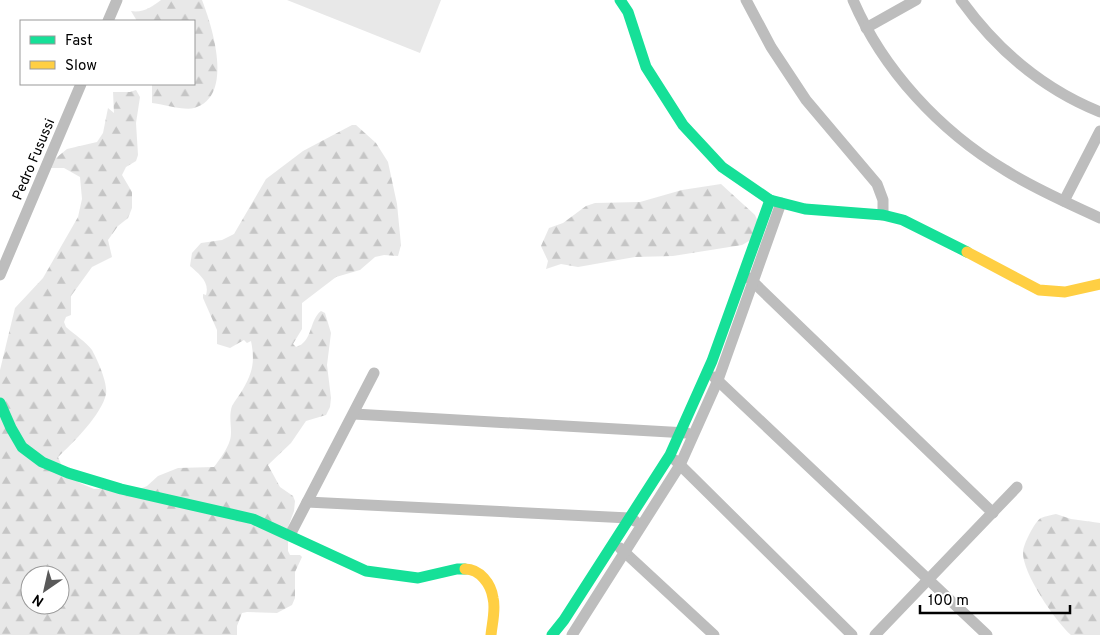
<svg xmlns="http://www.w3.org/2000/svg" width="1100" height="635" font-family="Overpass,sans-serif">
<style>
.forest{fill:url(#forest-firs);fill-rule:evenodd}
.garden{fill:#e8e8e8}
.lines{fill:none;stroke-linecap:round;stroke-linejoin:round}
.street{stroke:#bdbdbd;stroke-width:11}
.fast{stroke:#16e098;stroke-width:11}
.slow{stroke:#ffcf43;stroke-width:11}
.labels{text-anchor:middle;stroke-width:4;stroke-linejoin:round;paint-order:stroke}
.street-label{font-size:14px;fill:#000;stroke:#fff}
</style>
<defs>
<pattern id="forest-firs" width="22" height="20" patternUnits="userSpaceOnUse" patternTransform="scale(1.25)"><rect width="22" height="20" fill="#e8e8e8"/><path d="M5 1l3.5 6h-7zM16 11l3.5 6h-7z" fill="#c5c5c5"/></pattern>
</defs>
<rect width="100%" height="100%" fill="#fff"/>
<g class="forest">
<path d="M 161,0 L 202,0 C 212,26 235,97 194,108 C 185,111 163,104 152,103 L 152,84 L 194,84 L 194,21 L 137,21 L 131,11 C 143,13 152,7 161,0 Z"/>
<path d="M 136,90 L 140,97 L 136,123 L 138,155 L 136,161 L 126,167 L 122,175 L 132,192 L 132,208 L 128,218 L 118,226 L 108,240 L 112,257 L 92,267 L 71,296 L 71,315 L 66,317 L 64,322 L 66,327 C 74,334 86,342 92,350 C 97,359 108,383 106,394 C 102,414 73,443 58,457 L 65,473 L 80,483 L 94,489 L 113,488 L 131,493 L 147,486 L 158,476 L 178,468 L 214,467 C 220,459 227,450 230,440 C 233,430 228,418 232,406 C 235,400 240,395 243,389 C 253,372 255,361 251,341 L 247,343 L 244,340 L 230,348 L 217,344 L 217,330 L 203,298 L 203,294 L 206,295 C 210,282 199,274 190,266 L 192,253 L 201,243 L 222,240 L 234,234 L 266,179 L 303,151 L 352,125 L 356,125 L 376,143 L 388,162 L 397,204 L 401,245 L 398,256 L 384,255 L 375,257 L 360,270 L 336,277 L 302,303 L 302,329 L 293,344 L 296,347 C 313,342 309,320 321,311 L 325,313 L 331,333 L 327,365 L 331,398 L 330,407 L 326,415 L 306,421 L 291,443 L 268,465 L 280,487 L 293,496 L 295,501 L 294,511 L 288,527 L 288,551 L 290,555 L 300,555 L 302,557 L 295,572 L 295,598 L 292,605 L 277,613 L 247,612 L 242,613 L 237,626 L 237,635 L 0,635 L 0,370 L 15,308 L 43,278 L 78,217 L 82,199 L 80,177 L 64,168 L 51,168 L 51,162 L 67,149 L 97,142 L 103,133 L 108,108 L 114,113 L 113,92 L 130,92 ZM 30,575 L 60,575 L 60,605 L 30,605 Z"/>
<path d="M 721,184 L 755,215 L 763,233 L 742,245 L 673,256 L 635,257 L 578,267 L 561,264 L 546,269 L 548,261 L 541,246 L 549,228 L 563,223 L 586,206 L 595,203 L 640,202 L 682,190 Z"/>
<path d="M 1056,514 L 1071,519 L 1100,523 L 1100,635 L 1071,635 C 1056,622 1022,573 1023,552 C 1023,545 1035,521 1041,518 C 1045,516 1052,515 1056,514 Z"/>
</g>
<path class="garden" d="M 287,0 L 441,0 L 420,53 Z"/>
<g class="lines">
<g class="street">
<path d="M 746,0 L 771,47 L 806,100 L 877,184 L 883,200 L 883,215"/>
<path d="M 853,0 C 883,70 940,131 1005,170 C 1035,189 1068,203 1100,218"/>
<path d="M 961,0 C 997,50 1043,89 1100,112"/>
<path d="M 108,21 L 117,0"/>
<path d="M 866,28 L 916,0"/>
<path d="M 1064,201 L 1100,131"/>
<path d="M 0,275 L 81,84"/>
<path d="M 749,278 L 993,513"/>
<path d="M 714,377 L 987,635"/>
<path d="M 354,414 L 687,433"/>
<path d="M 675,460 L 852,635"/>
<path d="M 307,502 L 629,518 L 635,521"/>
<path d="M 290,535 L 374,373"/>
<path d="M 620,548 L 714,635"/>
<path d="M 572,635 L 680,465 L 718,380 L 781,203"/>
<path d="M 875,635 L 1017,487"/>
</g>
<g class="fast">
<path d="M 620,0 L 628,12 L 646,67 L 683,125 L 722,167 L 770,200 L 805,209 L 883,215 L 903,220 L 967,252"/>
<path d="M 0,403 L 11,428 L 22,447 L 42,462 L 68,473 L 121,489 L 253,519 L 366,571 L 418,578 L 457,569 L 465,569"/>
<path d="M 552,635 L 564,620 L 670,455 L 712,361 L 770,200"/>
</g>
<g class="slow">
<path d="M 967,252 L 1039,290 L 1065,292 L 1100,284"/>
<path d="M 465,569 C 480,569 491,584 493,598 C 496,609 492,624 491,635"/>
</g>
</g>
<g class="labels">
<g class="street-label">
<text transform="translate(33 159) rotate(-67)" y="5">Pedro Fusussi</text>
</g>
</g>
<rect x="20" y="20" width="175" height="65" fill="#ffffff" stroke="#999999"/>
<rect x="30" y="36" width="25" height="8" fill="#16e098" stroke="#999999"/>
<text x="65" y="45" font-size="15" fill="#000000">Fast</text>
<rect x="30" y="61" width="25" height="8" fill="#ffcf43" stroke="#999999"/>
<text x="65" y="70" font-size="15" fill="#000000">Slow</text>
<g transform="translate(45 590) rotate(214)"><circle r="24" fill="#ffffff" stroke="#999999"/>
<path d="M0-4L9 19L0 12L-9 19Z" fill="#595959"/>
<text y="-8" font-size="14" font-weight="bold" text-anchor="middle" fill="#000000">N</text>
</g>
<path d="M920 605v8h150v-8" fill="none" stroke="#000000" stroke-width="2.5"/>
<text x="928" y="605" font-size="15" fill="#000000" stroke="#ffffff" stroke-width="4" paint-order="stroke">100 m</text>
</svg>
